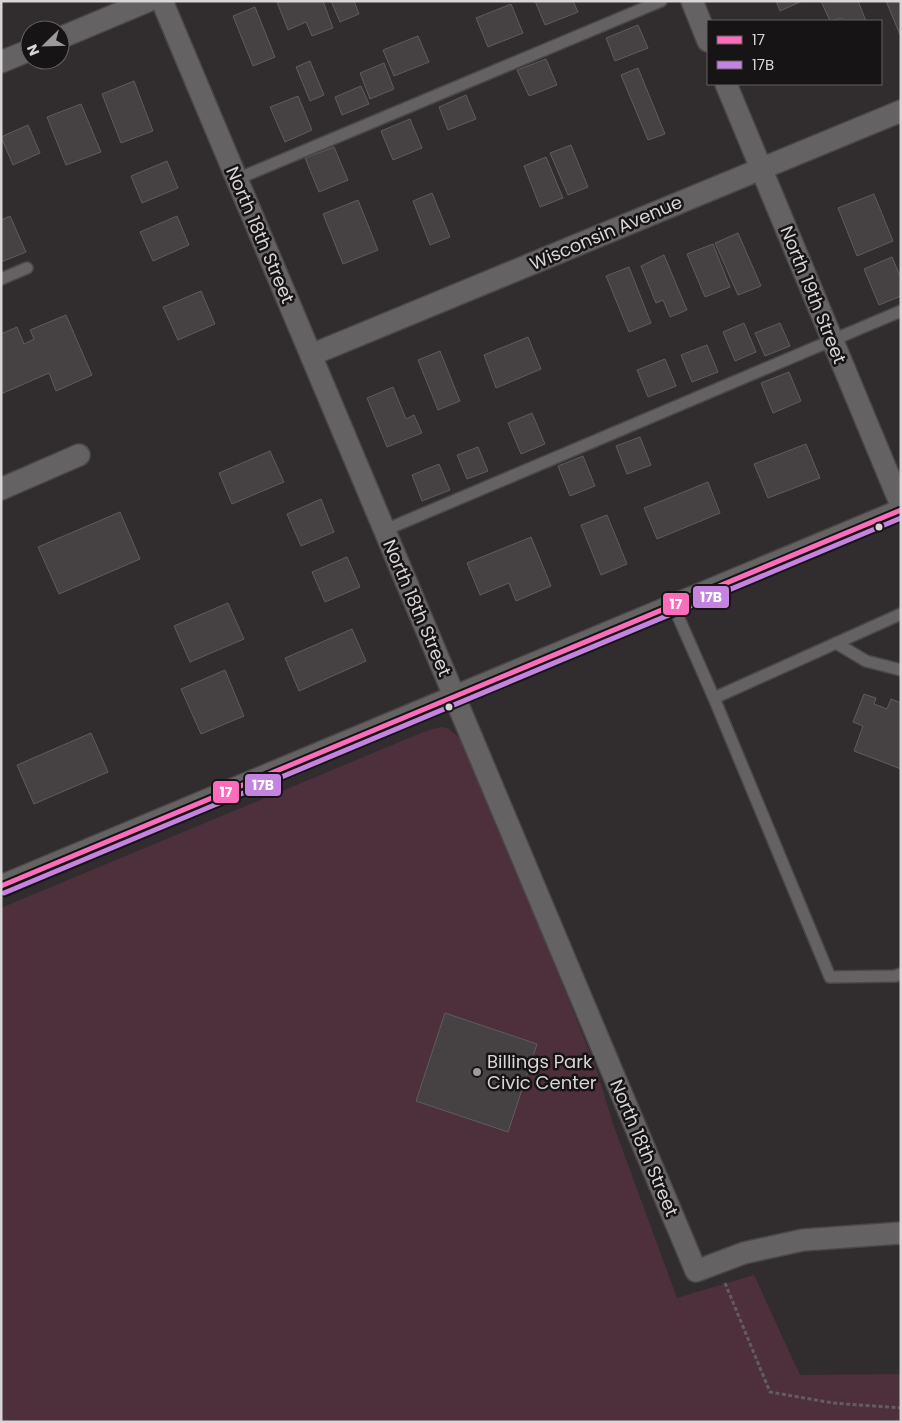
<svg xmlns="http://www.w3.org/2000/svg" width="902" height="1423" font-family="Poppins,sans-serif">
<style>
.green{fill:#4e303d}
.building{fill:#464244;stroke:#605c5d}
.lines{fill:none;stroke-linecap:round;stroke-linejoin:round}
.lane-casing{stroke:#4b4749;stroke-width:14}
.street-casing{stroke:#4b4749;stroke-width:24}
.path{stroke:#615e5f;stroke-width:3;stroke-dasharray:4 2.5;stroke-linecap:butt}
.lane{stroke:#656264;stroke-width:11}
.street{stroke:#656264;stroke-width:21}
.bus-1-casing{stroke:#171415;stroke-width:9}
.bus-2-casing{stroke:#171415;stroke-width:9}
.bus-1{stroke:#fb6dba;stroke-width:5}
.bus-2{stroke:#c483df;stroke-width:5}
.bus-dot{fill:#d9d4d6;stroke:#171415;stroke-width:2}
.poi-dot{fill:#9e999b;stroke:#171415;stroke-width:2}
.labels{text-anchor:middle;stroke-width:5;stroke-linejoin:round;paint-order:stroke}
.street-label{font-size:18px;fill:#d9d4d6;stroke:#171415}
.poi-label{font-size:18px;fill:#d9d4d6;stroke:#171415;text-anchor:start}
.line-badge{stroke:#171415;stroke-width:2}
.badge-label{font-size:14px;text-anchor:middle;font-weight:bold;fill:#fff}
</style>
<rect width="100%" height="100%" fill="#312c2e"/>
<path class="green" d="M 441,727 L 448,728 L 460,739 L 535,916 L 596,1068 L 613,1124 L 677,1298 L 754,1275 L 800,1375 L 901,1374 L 901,1422 L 1,1422 L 1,908 L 426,731 Z"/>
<g class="building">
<path d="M 323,1 L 333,28 L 312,36 L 306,22 L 288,30 L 277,2 Z"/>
<path d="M 331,1 L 354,1 L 359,14 L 340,22 Z"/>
<path d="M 535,1 L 573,1 L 578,12 L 545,25 Z"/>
<path d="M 776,1 L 802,1 L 780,11 Z"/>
<path d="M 821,1 L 858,1 L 866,21 L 843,21 L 842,18 L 830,21 Z"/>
<path d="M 886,1 L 901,1 L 901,37 Z"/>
<path d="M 511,4 L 523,33 L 488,47 L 476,18 Z"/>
<path d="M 255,7 L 275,57 L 253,66 L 233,16 Z"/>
<path d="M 638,25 L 648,48 L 615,61 L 606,38 Z"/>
<path d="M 418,36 L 429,62 L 394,76 L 383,50 Z"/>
<path d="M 546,59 L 557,85 L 529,96 L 517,70 Z"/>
<path d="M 310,61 L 324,95 L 310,101 L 296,67 Z"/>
<path d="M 384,63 L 394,89 L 370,99 L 360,73 Z"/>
<path d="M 638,68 L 665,134 L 648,140 L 621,75 Z"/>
<path d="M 134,81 L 153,131 L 121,143 L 102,94 Z"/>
<path d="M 361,86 L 369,104 L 342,115 L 335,97 Z"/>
<path d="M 466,95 L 476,119 L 448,130 L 439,107 Z"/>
<path d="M 298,96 L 312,130 L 285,142 L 270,107 Z"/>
<path d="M 81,104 L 101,152 L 66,165 L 47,117 Z"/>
<path d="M 410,119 L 422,148 L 393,160 L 381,131 Z"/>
<path d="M 28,125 L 40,153 L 13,165 L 1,137 Z"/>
<path d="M 571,145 L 588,187 L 568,195 L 550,153 Z"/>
<path d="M 334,147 L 348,180 L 319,192 L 305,158 Z"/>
<path d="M 546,157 L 563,198 L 540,207 L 524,166 Z"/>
<path d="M 167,161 L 178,188 L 142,203 L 131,176 Z"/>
<path d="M 432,193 L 450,237 L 430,245 L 413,201 Z"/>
<path d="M 874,194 L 893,241 L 857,256 L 838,208 Z"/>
<path d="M 358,200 L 378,250 L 343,264 L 323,214 Z"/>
<path d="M 10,216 L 26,252 L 1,262 L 1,220 Z"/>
<path d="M 177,216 L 189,245 L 153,261 L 140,232 Z"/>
<path d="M 738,233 L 761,286 L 738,295 L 715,243 Z"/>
<path d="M 713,244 L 730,287 L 705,297 L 687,254 Z"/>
<path d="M 664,255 L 687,310 L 670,317 L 663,300 L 656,303 L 641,266 Z"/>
<path d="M 892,257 L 901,278 L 901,296 L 879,305 L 864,269 Z"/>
<path d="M 629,267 L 651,323 L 629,332 L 606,276 Z"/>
<path d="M 201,291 L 215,324 L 178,340 L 163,307 Z"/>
<path d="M 66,315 L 92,375 L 56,391 L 49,373 L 1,394 L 1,334 L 17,327 L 24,344 L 34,339 L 30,330 Z"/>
<path d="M 744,323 L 756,352 L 735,361 L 723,332 Z"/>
<path d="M 780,323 L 790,346 L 765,356 L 755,333 Z"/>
<path d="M 528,337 L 541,369 L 496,388 L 484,355 Z"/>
<path d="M 707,345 L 718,372 L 692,382 L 681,355 Z"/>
<path d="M 440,351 L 460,401 L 438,410 L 418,360 Z"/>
<path d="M 665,359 L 676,386 L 648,397 L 637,370 Z"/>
<path d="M 789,372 L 801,401 L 773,413 L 761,383 Z"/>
<path d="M 393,387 L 406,419 L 414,415 L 422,433 L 387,447 L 367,398 Z"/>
<path d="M 532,413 L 545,444 L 521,454 L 508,423 Z"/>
<path d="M 640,437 L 651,465 L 627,474 L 616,446 Z"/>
<path d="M 806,444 L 820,478 L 768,498 L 754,464 Z"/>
<path d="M 478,447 L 488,471 L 467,479 L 457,455 Z"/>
<path d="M 270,451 L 284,482 L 232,504 L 219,473 Z"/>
<path d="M 583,456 L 595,486 L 570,496 L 558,466 Z"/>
<path d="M 439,464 L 450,490 L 422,501 L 412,475 Z"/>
<path d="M 708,482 L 720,513 L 657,539 L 644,508 Z"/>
<path d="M 321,499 L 334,532 L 301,546 L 287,514 Z"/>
<path d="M 120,512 L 140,559 L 59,594 L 38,547 Z"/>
<path d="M 607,515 L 627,564 L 601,575 L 581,525 Z"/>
<path d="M 531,537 L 551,586 L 516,601 L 509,583 L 480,595 L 467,563 Z"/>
<path d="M 347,557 L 360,587 L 325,602 L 312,572 Z"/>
<path d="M 228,603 L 244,639 L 190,662 L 174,626 Z"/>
<path d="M 352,629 L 366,661 L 299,691 L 285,658 Z"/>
<path d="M 225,670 L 244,716 L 201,734 L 181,689 Z"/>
<path d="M 864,694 L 876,698 L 874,704 L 887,709 L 891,699 L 901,703 L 901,769 L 854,751 L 863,726 L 853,722 Z"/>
<path d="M 91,733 L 108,772 L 34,804 L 17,765 Z"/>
<path d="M 445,1013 L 537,1044 L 508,1132 L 416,1101 Z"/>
</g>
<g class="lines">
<g class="lane-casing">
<g id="lane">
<path d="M 237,179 L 661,1"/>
<path d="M 1,279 L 27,268"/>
<path d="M 385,530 L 901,311"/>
<path d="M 673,605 L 714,698 L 901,614"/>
<path d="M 836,643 L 866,661 L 901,670"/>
<path d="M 714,698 L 830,977 L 895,976 L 901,974"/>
</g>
</g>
<g class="street-casing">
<g id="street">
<path d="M 162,1 L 696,1271 L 744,1253 L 803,1240 L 901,1233"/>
<path d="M 692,1 L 708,41"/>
<path d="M 60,38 L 148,1"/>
<path d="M 1,62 L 30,50"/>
<path d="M 726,84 L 901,505"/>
<path d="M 311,355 L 901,111"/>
<path d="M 1,489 L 79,455"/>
<path d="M 1,886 L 901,510"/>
</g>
</g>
<path class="path" d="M 725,1283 L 770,1392 L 833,1403 L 901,1408"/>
<use href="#lane" class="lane"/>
<use href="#street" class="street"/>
<g class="bus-1-casing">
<path id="bus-1" d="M 1,886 L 901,510"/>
</g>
<g class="bus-2-casing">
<path id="bus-2" d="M 4,893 L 901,518"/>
</g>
<use href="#bus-1" class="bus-1"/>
<use href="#bus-2" class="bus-2"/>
</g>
<g class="bus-dot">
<circle cx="879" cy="527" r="4.5"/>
<circle cx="449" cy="707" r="4.5"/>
</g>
<circle class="poi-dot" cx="477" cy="1072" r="5"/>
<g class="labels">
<g class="street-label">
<text transform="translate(606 233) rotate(-23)" y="6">Wisconsin Avenue</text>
<text transform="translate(260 235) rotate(67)" y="6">North 18th Street</text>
<text transform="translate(813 295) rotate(68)" y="6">North 19th Street</text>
<text transform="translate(417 608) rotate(67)" y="6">North 18th Street</text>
<text transform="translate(644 1148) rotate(67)" y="6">North 18th Street</text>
</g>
<g class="poi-label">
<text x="487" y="1068">Billings Park<tspan x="487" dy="21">Civic Center</tspan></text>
</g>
</g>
<g class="line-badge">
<rect x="692" y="585" width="38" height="24" rx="5" fill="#c483df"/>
<rect x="662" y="592" width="28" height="24" rx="5" fill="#fb6dba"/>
<rect x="244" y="773" width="38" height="24" rx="5" fill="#c483df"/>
<rect x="212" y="780" width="28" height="24" rx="5" fill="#fb6dba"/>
</g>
<g class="badge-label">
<text x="711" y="602">17B</text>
<text x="676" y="609">17</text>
<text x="263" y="790">17B</text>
<text x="226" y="797">17</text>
</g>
<rect width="902" height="1423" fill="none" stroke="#d9d4d6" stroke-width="5"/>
<rect x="707" y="20" width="175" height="65" fill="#171415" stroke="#656162"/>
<rect x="717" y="36" width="25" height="8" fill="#fb6dba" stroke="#656162"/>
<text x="752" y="45" font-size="15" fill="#d9d4d6">17</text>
<rect x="717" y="61" width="25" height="8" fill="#c483df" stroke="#656162"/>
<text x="752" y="70" font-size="15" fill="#d9d4d6">17B</text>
<g transform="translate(45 45) rotate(247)"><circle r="24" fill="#171415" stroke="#656162"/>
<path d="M0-4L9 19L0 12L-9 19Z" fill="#9e999b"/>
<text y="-8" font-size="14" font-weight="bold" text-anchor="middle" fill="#d9d4d6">N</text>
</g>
</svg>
